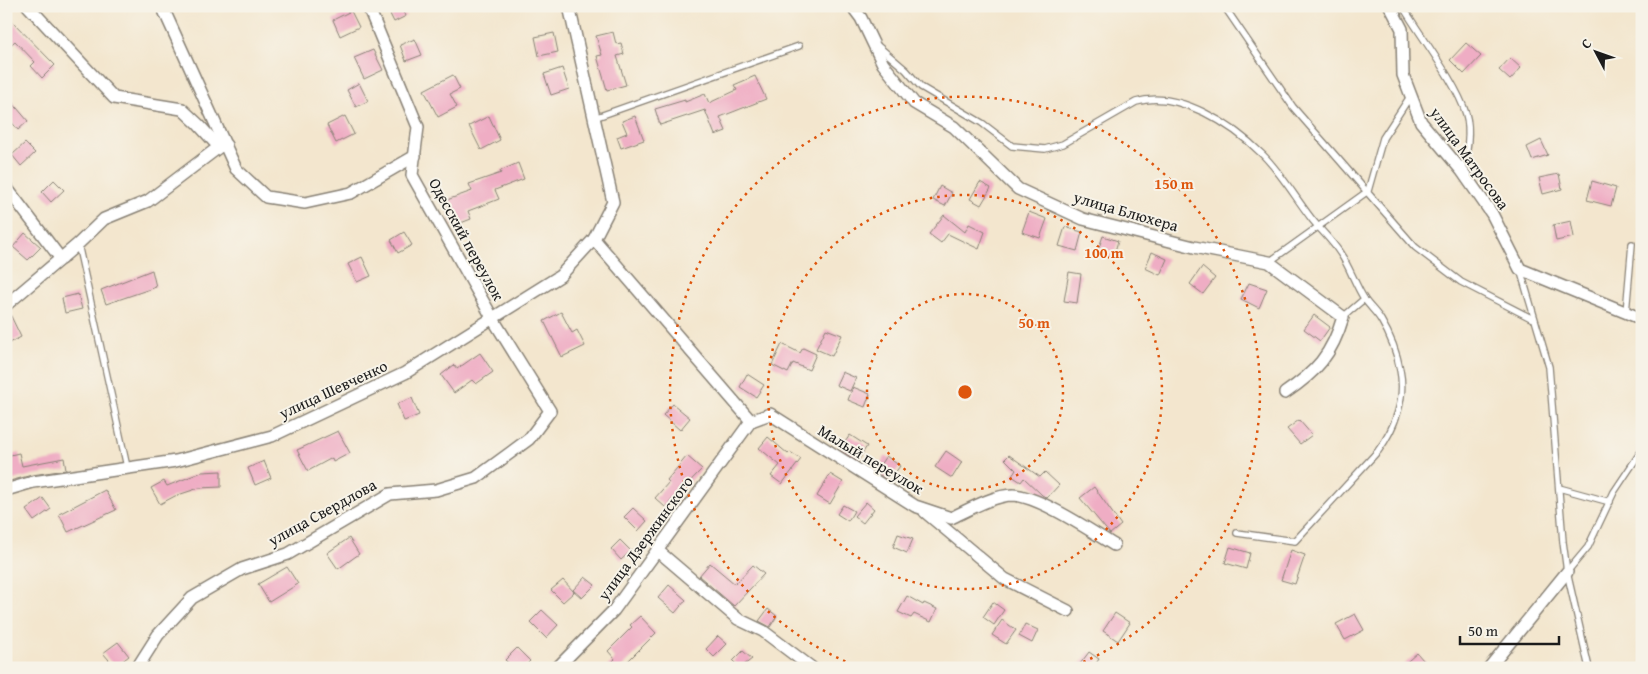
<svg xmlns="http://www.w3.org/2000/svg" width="1648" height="674" font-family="'Gentium Book Plus',serif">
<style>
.building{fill:#efadc4}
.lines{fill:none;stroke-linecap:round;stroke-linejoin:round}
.service-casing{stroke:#888175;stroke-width:8}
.minor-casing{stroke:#888175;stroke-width:14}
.service{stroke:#fff;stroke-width:5.5}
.minor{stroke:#fff;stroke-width:11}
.ring{fill:none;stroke:#de560d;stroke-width:2.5;stroke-dasharray:2.5 5}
.labels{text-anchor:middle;stroke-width:4;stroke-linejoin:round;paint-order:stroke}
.street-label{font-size:16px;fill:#1c1c1c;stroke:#f7f3e8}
.centre{fill:#de560d;stroke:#f7f3e8;stroke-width:2.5}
.ring-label{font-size:15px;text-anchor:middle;font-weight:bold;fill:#de560d;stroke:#f7f3e8;stroke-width:4;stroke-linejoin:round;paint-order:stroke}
</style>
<rect width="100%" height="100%" fill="#f7f3e8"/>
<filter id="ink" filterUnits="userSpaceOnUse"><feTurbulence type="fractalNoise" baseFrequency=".02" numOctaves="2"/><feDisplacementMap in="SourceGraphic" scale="10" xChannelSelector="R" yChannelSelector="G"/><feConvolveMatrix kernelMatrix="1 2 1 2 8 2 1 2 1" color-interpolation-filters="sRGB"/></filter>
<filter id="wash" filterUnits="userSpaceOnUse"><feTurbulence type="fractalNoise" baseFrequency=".0096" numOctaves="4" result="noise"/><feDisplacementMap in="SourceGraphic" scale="20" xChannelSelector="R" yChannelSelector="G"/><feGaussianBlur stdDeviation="1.12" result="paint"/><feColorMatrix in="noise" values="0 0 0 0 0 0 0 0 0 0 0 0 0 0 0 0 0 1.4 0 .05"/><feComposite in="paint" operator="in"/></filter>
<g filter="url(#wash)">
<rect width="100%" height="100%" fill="#f3e6ce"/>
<g id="blocks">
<g class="building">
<path d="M 394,6 L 401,6 L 406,16 L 394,22 L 388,10 Z"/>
<path d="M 351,11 L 359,27 L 340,36 L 333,20 Z"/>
<path d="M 6,15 L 55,65 L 42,78 L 31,66 L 35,62 L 15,41 L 6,49 Z"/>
<path d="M 613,32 L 616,44 L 621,43 L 624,54 L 617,56 L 626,85 L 607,90 L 597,56 L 602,55 L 596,36 Z"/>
<path d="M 554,33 L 558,52 L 539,56 L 535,37 Z"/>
<path d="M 415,39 L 422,55 L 406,61 L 400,45 Z"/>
<path d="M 1466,43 L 1481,56 L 1464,74 L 1450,60 Z"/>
<path d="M 373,50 L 383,70 L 364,79 L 354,58 Z"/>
<path d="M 1510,58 L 1521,68 L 1510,80 L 1499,70 Z"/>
<path d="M 562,68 L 569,89 L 551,95 L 544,74 Z"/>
<path d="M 453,75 L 460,89 L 450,94 L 457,107 L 438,117 L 424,90 Z"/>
<path d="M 755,76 L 766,99 L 720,117 L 726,131 L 715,135 L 705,110 L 660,125 L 655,109 L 685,100 L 685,102 L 705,94 L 709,103 L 737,90 L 734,85 Z"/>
<path d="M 359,83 L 368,101 L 356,107 L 347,90 Z"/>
<path d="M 6,95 L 28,121 L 18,130 L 6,115 Z"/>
<path d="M 345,116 L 354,134 L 336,143 L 327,125 Z"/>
<path d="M 489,116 L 500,140 L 481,150 L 469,126 Z"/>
<path d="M 635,116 L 644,140 L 621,148 L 617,137 L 627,133 L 622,121 Z"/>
<path d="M 1541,140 L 1548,155 L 1532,160 L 1527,147 Z"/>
<path d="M 25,143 L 35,153 L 21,166 L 12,155 Z"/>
<path d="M 518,163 L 524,179 L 495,190 L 499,199 L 468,211 L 471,219 L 453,226 L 444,201 L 472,191 L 469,184 L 501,173 L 500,171 Z"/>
<path d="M 1559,174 L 1562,189 L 1543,194 L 1539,178 Z"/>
<path d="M 54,180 L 64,190 L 51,202 L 42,192 Z"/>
<path d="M 1592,181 L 1616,188 L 1611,206 L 1587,200 Z"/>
<path d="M 980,182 L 991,188 L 981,205 L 970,199 Z"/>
<path d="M 940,186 L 952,193 L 945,206 L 933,200 Z"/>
<path d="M 1029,212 L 1047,219 L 1040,238 L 1022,232 Z"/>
<path d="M 944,215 L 965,232 L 969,224 L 985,232 L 979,249 L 948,234 L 941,243 L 929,234 Z"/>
<path d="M 1571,221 L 1574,237 L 1556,241 L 1553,225 Z"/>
<path d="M 1065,227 L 1082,232 L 1077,251 L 1059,246 Z"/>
<path d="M 404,232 L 412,245 L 398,253 L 391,240 Z"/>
<path d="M 25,233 L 41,247 L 28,260 L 13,247 Z"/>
<path d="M 1103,236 L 1118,241 L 1113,258 L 1097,253 Z"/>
<path d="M 1152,252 L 1167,259 L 1160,275 L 1145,268 Z"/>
<path d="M 362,257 L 371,276 L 357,282 L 348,264 Z"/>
<path d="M 1202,267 L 1215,278 L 1203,294 L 1190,284 Z"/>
<path d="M 152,270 L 156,287 L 106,304 L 101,290 Z"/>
<path d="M 1069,272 L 1081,274 L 1077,303 L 1064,301 Z"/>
<path d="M 1249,283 L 1267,289 L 1259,308 L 1241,299 Z"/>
<path d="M 78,294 L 82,309 L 65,313 L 62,298 Z"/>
<path d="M 6,312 L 9,312 L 21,337 L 6,345 Z"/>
<path d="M 561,312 L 572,333 L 577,330 L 585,346 L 562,357 L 544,321 Z"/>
<path d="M 1314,315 L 1330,327 L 1320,341 L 1304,329 Z"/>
<path d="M 826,329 L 842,335 L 832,356 L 816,349 Z"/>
<path d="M 782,344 L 800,353 L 803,348 L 816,354 L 809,370 L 793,363 L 788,373 L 772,365 Z"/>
<path d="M 480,353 L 493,372 L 476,384 L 472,380 L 454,393 L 441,375 L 454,365 L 457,369 Z"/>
<path d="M 842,372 L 856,378 L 850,391 L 836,385 Z"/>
<path d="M 747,374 L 764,385 L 756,397 L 740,387 Z"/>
<path d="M 853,387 L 870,394 L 865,407 L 848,400 Z"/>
<path d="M 412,398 L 419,415 L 404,421 L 397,404 Z"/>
<path d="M 673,404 L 690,418 L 680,430 L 663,415 Z"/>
<path d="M 1299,420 L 1312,435 L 1300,444 L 1287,429 Z"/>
<path d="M 338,431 L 350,453 L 333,462 L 332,458 L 308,471 L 297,450 Z"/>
<path d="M 850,435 L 867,446 L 858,461 L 840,449 Z"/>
<path d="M 768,437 L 788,454 L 790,452 L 801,459 L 782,484 L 771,476 L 780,465 L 759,448 Z"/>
<path d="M 946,451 L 962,462 L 952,478 L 935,467 Z"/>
<path d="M 19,453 L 22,466 L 64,458 L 66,470 L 32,475 L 6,482 L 6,456 Z"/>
<path d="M 1009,455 L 1040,477 L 1045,472 L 1059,485 L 1047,498 L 1042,495 L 1024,478 L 1021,482 L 1012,476 L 1016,470 L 1005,459 Z"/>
<path d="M 687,456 L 702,469 L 665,507 L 655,498 L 669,482 L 667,480 Z"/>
<path d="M 886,456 L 900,466 L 889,481 L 875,472 Z"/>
<path d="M 264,461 L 271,478 L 255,485 L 248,468 Z"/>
<path d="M 221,471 L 221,487 L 199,488 L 175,496 L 160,504 L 151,488 L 164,481 L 167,486 L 202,472 Z"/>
<path d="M 830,474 L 843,482 L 830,504 L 817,496 Z"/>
<path d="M 1094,487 L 1121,525 L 1110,534 L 1080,498 Z"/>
<path d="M 105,490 L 116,510 L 68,532 L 59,514 Z"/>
<path d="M 43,498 L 51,509 L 34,521 L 26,510 Z"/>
<path d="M 866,502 L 874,509 L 863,523 L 854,516 Z"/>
<path d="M 843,505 L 854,511 L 848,521 L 837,514 Z"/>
<path d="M 633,508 L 647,521 L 638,531 L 624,517 Z"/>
<path d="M 898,534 L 913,539 L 907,553 L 893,547 Z"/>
<path d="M 349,538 L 359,554 L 338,569 L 327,553 Z"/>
<path d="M 620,540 L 631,551 L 621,560 L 611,549 Z"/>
<path d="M 1230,547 L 1250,553 L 1246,569 L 1225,563 Z"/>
<path d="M 1291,550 L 1305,555 L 1295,584 L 1281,580 Z"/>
<path d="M 710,563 L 735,584 L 753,565 L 764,574 L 734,606 L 699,576 Z"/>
<path d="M 287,567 L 298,584 L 269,602 L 258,584 Z"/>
<path d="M 585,577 L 595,585 L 582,598 L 573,590 Z"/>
<path d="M 563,580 L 574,592 L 563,602 L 551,590 Z"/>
<path d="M 669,585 L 686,600 L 675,613 L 658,598 Z"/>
<path d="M 907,596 L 923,605 L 924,603 L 937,609 L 931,622 L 914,614 L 911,618 L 898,612 Z"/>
<path d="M 993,602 L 1004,610 L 994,625 L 983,617 Z"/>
<path d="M 768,609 L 777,616 L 770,627 L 759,621 Z"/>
<path d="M 542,610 L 558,625 L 546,638 L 530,622 Z"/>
<path d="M 1115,613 L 1130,623 L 1118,641 L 1103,631 Z"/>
<path d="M 1355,614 L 1364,630 L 1345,640 L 1336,624 Z"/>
<path d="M 640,616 L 656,633 L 621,668 L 606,668 L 615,659 L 608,651 L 632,627 L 630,625 Z"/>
<path d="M 1002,620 L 1016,630 L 1006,644 L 992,635 Z"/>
<path d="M 1025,624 L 1038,630 L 1032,643 L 1019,636 Z"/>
<path d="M 718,636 L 727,644 L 714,657 L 706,649 Z"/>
<path d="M 118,642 L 129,656 L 115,667 L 103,653 Z"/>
<path d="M 517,648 L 530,661 L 523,668 L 514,668 L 505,660 Z"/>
<path d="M 743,651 L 752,659 L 740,668 L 733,661 Z"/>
<path d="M 1089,652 L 1099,659 L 1093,668 L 1077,668 Z"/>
<path d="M 1417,653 L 1430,668 L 1400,668 Z"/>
</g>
</g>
</g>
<g filter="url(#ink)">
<use href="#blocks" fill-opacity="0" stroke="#888175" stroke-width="1"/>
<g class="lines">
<g class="service-casing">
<g id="service">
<path d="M 1224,6 L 1293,107 L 1415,247 L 1461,282 L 1533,319"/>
<path d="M 1405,10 C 1422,38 1457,84 1466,114 C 1471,130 1467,156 1462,171"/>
<path d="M 878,46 L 906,70 L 921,87 L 982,123 L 1012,146 L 1045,149 L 1063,144 L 1136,102 C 1178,89 1233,125 1263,155 C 1281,173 1295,197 1311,218 C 1320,230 1332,240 1340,253 C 1350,267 1355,285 1365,300 C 1370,307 1377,313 1381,320 C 1390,335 1397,353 1400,370 C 1406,399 1395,428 1378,451 L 1295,541 L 1237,533"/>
<path d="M 594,118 L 799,46"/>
<path d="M 78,244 L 127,467"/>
<path d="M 1269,262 L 1368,191 L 1383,138 L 1411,95"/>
<path d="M 1520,269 L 1549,367 L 1563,542 L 1567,572 L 1589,668"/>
<path d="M 1626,313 L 1632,244"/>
<path d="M 1343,317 L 1364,299"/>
<path d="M 1559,488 L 1610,502"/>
<path d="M 1567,572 L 1588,547 L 1614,492 L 1642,450"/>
</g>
</g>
<g class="minor-casing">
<g id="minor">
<path d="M 28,6 L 114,98 L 182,109 L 198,124 L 219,147"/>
<path d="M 162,6 L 236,169 L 266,197 L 305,203 L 351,193 L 415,156"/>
<path d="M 852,6 L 861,18 L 883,64 L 914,103 L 954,127 L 1018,189 L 1083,219 L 1194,247 L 1269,262 L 1343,317 C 1332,355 1316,372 1285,393"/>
<path d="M 1390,6 L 1402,29 L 1403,75 L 1421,122 L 1462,171 L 1492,214 L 1520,269 L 1642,319"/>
<path d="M 6,187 L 61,259"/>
<path d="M 594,239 L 751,421"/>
<path d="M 6,305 L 78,244 L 104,219 L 148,201 L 219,147 L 226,145"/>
<path d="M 751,421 L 770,414 L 915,506 L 951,518 C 968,510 994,495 1013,495 C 1039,496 1091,531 1114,545"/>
<path d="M 6,490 L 33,482 L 176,461 L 272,436 L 405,373 L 560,276 L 594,239 L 613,202 L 569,6"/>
<path d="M 925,512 L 1005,579 L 1068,611"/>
<path d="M 657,550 L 738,619 L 763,631 L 812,668"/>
<path d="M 137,668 L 158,635 L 192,598 L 242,569 L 288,554 L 390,494 L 436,490 L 476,478 L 529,439 L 550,411 L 493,319 L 412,175 L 418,127 L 368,6"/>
<path d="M 557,668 L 614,610 L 751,421"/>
<path d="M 1489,668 L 1567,572"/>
</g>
</g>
<use href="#service" class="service"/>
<use href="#minor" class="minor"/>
</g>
</g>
<g class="ring">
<circle cx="965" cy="392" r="98"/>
<circle cx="965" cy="392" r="197"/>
<path d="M859 667A295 295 0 1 1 1071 667"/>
</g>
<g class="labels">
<g class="street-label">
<text transform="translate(1470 158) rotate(54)" y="6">улица Матросова</text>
<text transform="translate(1126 211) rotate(16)" y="6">улица Блюхера</text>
<text transform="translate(467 239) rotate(61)" y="6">Одесский переулок</text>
<text transform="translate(333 389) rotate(-25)" y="6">улица Шевченко</text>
<text transform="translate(871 459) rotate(31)" y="6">Малый переулок</text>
<text transform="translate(322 512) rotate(-29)" y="6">улица Свердлова</text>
<text transform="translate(645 538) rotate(-54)" y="6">улица Дзержинского</text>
</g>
</g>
<circle cx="965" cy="392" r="8" class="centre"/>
<g class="ring-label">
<text x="1174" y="189">150 m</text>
<text x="1104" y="258">100 m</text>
<text x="1034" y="328">50 m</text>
</g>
<rect width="1648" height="674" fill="none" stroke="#f7f3e8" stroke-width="25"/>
<g transform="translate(1596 52) rotate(311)" stroke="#f7f3e8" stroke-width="4" paint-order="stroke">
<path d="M0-4L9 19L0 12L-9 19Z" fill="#1c1c1c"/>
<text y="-8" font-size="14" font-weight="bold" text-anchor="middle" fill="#1c1c1c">С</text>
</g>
<path d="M1460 636v8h99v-8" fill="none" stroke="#1c1c1c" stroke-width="2.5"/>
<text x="1468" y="636" font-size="15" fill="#1c1c1c" stroke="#f7f3e8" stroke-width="4" paint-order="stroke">50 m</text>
</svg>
